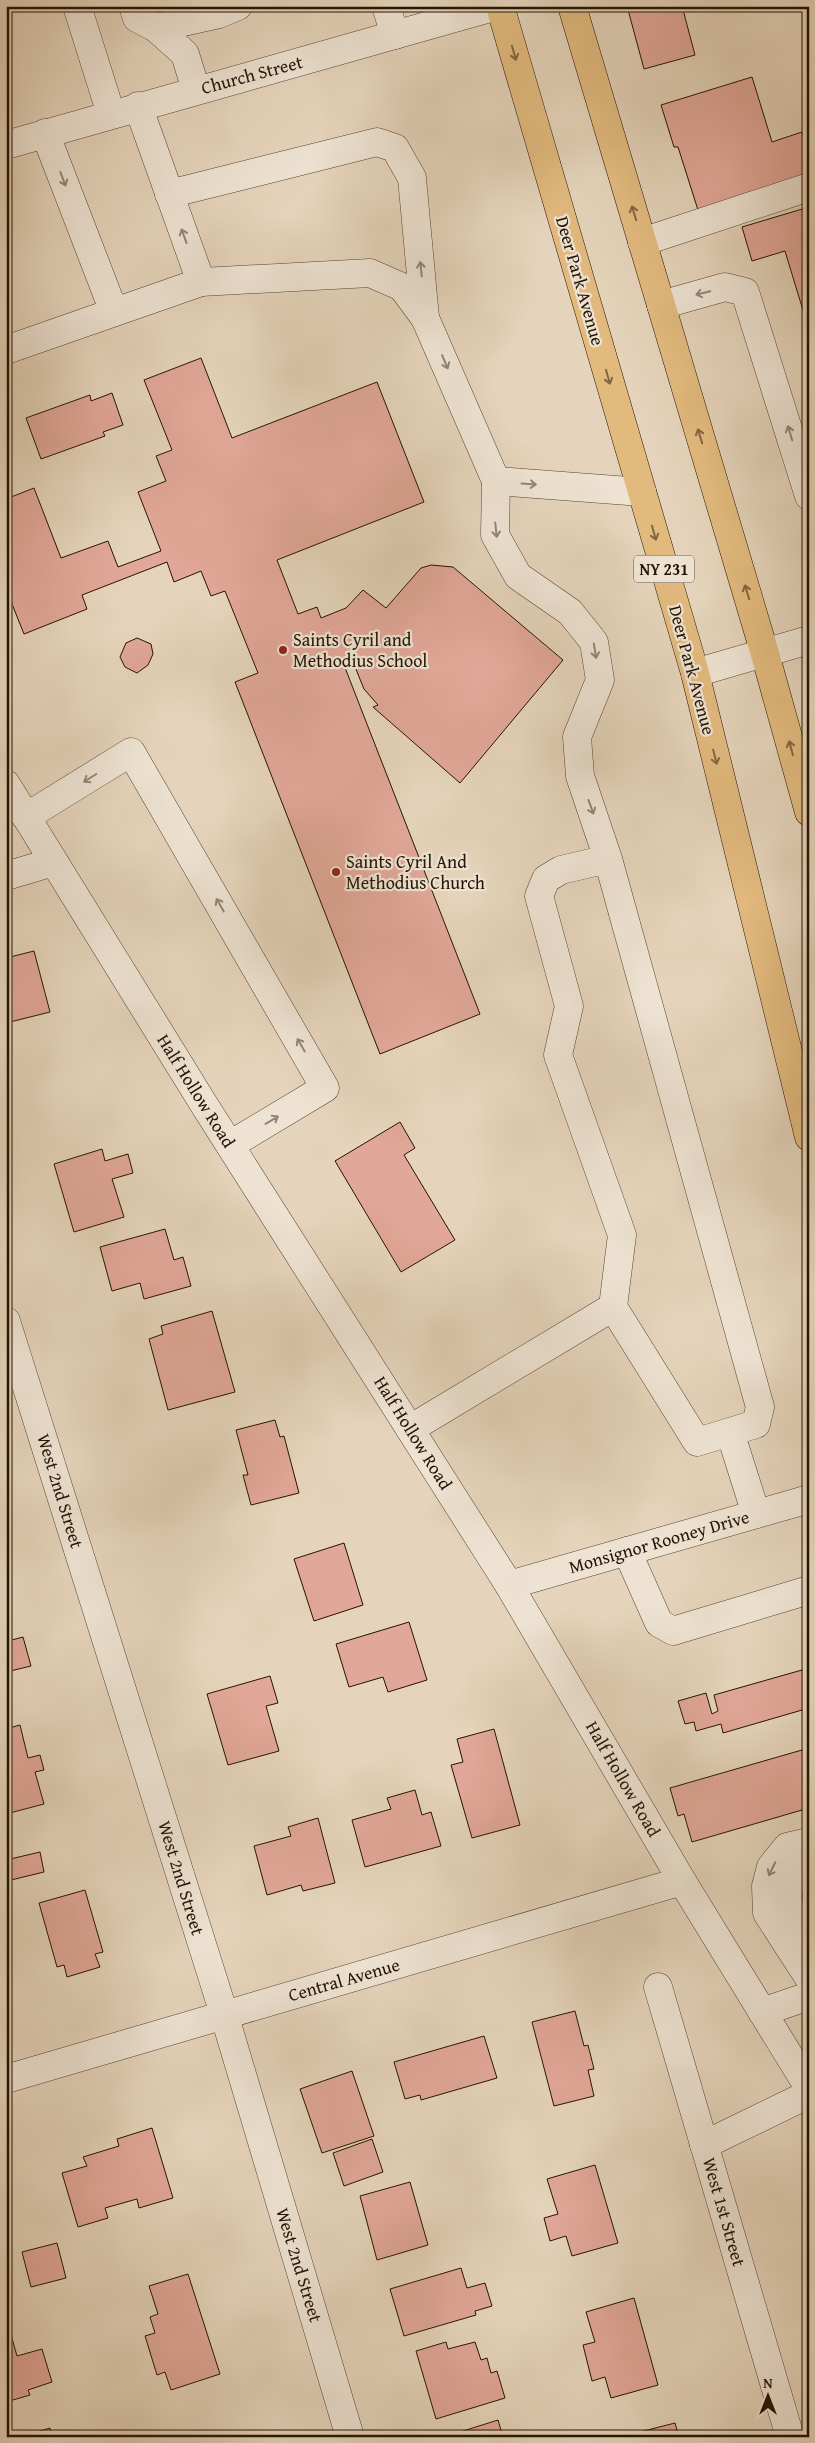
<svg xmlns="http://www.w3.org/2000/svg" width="815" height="2443" font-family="'Gentium Book Plus',serif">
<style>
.building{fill:#e1a798;stroke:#241302}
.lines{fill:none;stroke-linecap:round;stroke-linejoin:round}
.minor-casing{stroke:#544330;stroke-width:29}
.major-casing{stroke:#241302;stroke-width:29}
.minor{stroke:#eee3d3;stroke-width:28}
.major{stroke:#e2ba7e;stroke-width:28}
.oneway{stroke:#836640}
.oneway2{stroke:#938575}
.poi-dot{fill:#8f2418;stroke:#eee3d3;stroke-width:2}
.labels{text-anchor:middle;stroke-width:4.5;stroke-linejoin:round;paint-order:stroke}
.shield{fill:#eee3d3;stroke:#615141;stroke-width:1}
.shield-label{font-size:16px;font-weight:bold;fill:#241302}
.street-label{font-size:18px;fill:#241302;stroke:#eee3d3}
.poi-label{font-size:18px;fill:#241302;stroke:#eee3d3;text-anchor:start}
</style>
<rect width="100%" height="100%" fill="#e5d4bb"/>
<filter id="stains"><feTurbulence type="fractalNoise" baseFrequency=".004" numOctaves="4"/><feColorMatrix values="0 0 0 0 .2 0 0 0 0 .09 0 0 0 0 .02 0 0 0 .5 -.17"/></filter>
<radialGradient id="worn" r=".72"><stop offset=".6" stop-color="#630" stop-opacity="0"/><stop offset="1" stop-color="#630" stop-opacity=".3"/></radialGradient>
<g class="building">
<path d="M 627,6 L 682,6 L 695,55 L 644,69 Z"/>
<path d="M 752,77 L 772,142 L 802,132 L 809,152 L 809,175 L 698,210 L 678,147 L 674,147 L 661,105 Z"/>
<path d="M 809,207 L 809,330 L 785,251 L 752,261 L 742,227 Z"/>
<path d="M 201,358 L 232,438 L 377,382 L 424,502 L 277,560 L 298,614 L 317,607 L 321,618 L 346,608 L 363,590 L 386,608 L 421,568 L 431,565 L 453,567 L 563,660 L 460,783 L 373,707 L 378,705 L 364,689 L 353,662 L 344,665 L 480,1014 L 380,1054 L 235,682 L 258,673 L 225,591 L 211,596 L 201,571 L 174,582 L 167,562 L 82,595 L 87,609 L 24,634 L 6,589 L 6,499 L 34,488 L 61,558 L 108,541 L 118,567 L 161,551 L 138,492 L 166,481 L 156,456 L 172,450 L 144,380 Z"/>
<path d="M 112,393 L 123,425 L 103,432 L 105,436 L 41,459 L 26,418 L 90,395 L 91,401 Z"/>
<path d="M 137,638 L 151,644 L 153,654 L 148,665 L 137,673 L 125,667 L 120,657 L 126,643 Z"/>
<path d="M 34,951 L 50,1012 L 6,1023 L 6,958 Z"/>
<path d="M 400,1122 L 415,1148 L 404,1155 L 455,1240 L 401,1272 L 335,1161 Z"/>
<path d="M 102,1149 L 105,1161 L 128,1154 L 133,1173 L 112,1179 L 124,1217 L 74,1232 L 54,1164 Z"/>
<path d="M 165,1229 L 174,1260 L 183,1257 L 191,1286 L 144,1299 L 140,1283 L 112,1291 L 100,1247 Z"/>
<path d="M 212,1311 L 235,1392 L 168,1410 L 149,1339 L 163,1334 L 161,1326 Z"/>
<path d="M 275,1420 L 280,1437 L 284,1436 L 299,1493 L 251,1505 L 243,1475 L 248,1475 L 236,1430 Z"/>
<path d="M 344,1543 L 363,1605 L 314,1621 L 294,1559 Z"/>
<path d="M 409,1622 L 427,1680 L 388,1692 L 383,1677 L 349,1687 L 336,1644 Z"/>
<path d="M 6,1636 L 8,1641 L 23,1637 L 31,1666 L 6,1672 Z"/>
<path d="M 809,1668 L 809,1708 L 723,1733 L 721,1724 L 696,1731 L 694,1722 L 685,1724 L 678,1701 L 706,1693 L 712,1714 L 718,1711 L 714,1695 Z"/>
<path d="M 270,1676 L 278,1703 L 266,1706 L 279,1751 L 228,1765 L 207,1694 Z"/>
<path d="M 20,1725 L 28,1758 L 40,1755 L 44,1770 L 35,1772 L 44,1804 L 6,1814 L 6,1729 Z"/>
<path d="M 494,1729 L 520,1825 L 472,1838 L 451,1765 L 463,1762 L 457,1739 Z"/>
<path d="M 809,1748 L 809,1808 L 692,1842 L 684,1814 L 678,1816 L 670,1788 Z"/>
<path d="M 415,1790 L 422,1815 L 431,1812 L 441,1846 L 365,1867 L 352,1820 L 391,1809 L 387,1798 Z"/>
<path d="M 318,1818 L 335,1883 L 303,1891 L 301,1885 L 267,1895 L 254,1846 L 291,1836 L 288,1827 Z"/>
<path d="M 40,1852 L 44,1872 L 11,1880 L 6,1860 Z"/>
<path d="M 85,1890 L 103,1952 L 95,1954 L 100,1967 L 67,1977 L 64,1965 L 57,1967 L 39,1903 Z"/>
<path d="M 575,2011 L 584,2046 L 588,2045 L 594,2069 L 588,2070 L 594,2096 L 554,2106 L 532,2022 Z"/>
<path d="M 484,2036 L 497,2078 L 421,2100 L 420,2095 L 405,2099 L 394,2062 Z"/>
<path d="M 352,2071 L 374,2136 L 322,2153 L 300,2089 Z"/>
<path d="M 152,2128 L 173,2198 L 139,2208 L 137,2199 L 105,2208 L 108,2218 L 78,2227 L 62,2173 L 87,2166 L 83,2157 L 119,2146 L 117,2139 Z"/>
<path d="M 372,2139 L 383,2172 L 344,2186 L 333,2153 Z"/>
<path d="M 595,2165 L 618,2243 L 572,2256 L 566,2236 L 550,2241 L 544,2218 L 558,2214 L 547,2179 Z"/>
<path d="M 410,2182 L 428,2245 L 377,2260 L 360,2196 Z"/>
<path d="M 57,2243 L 66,2278 L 31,2287 L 22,2252 Z"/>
<path d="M 6,2268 L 11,2288 L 6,2289 Z"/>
<path d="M 461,2268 L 467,2288 L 485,2283 L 492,2306 L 475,2311 L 476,2315 L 404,2336 L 390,2289 Z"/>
<path d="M 188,2274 L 220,2374 L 171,2390 L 165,2372 L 157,2375 L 145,2336 L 155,2333 L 150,2317 L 158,2314 L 149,2286 Z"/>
<path d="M 634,2298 L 658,2385 L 611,2398 L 605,2377 L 592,2381 L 583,2345 L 595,2342 L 586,2312 Z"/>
<path d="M 8,2324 L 17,2356 L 42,2349 L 52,2382 L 28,2390 L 30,2395 L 6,2402 L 6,2325 Z"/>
<path d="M 446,2342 L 448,2349 L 475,2342 L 481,2360 L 487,2358 L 491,2373 L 497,2371 L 505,2398 L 436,2419 L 416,2351 Z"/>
<path d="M 498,2420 L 503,2437 L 444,2437 Z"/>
<path d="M 675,2423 L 679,2437 L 624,2437 L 624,2436 Z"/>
<path d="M 50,2428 L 52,2437 L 20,2437 Z"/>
<path d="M 215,2432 L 216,2437 L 198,2437 Z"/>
</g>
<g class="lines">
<g class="minor-casing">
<g id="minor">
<path d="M 77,6 L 111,114"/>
<path d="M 133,6 L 137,18 L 156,28 L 185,54 L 196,90"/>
<path d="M 386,6 L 395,35"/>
<path d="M 156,28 L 219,14 L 238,6"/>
<path d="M 138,106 L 201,282"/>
<path d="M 45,133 L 114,312"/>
<path d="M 6,145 L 497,6"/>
<path d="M 169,194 L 377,142 L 395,148 L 412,178 L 425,318"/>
<path d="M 642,242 L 809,187"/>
<path d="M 661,305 L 725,287 L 745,292 L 809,496"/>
<path d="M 6,350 L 201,282 L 370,273 L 402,287 L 425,318 L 496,481 L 642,492"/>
<path d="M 496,481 L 495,535 L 518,576 L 570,612 L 594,642 L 600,680 L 577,737 L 580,776 L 608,859 L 760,1407 L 756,1424 L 697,1442 L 613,1307 L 622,1235 L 558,1055 L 569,1006 L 539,896 L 546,879 L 561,870 L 608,859"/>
<path d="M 695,673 L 809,640"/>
<path d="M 6,784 L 203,1103 L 509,1585 L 682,1881 L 809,2088"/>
<path d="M 26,817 L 131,752 L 325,1088 L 230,1145"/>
<path d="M 6,876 L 53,862"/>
<path d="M 6,1321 L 224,2014 L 350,2437"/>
<path d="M 410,1429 L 613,1307"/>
<path d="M 730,1432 L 756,1514"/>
<path d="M 627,1551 L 659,1623 L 673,1631 L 809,1590"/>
<path d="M 509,1585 L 809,1499"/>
<path d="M 809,1842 L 787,1847 L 771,1867 L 766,1886 L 767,1913 L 809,1978"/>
<path d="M 809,1858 C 776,1890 786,1908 809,1942"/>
<path d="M 658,1987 L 790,2437"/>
<path d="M 762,2012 L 809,1996"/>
<path d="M 6,2079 L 682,1881"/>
<path d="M 704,2145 L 809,2094"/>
</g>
</g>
<g class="major-casing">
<g id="major">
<path d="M 500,6 L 695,673 L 809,1137"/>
<path d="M 572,6 L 765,654 L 809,812"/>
</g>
</g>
<use href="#minor" class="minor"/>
<use href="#major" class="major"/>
</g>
<defs><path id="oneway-shaft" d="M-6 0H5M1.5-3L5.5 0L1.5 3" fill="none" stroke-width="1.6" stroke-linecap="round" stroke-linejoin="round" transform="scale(1.25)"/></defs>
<g class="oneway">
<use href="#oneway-shaft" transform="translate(514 53) rotate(74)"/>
<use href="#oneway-shaft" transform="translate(634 213) rotate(-107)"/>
<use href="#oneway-shaft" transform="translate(608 377) rotate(74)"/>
<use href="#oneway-shaft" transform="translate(700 436) rotate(-107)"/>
<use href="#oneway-shaft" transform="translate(654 533) rotate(74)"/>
<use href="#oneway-shaft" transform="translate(747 592) rotate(-107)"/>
<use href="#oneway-shaft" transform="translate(791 748) rotate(-105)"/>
<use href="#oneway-shaft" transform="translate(715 757) rotate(76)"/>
</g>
<g class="oneway2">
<use href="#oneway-shaft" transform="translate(63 179) rotate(69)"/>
<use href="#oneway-shaft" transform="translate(184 236) rotate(-110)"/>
<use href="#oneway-shaft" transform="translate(421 269) rotate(-96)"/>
<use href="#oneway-shaft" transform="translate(703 293) rotate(166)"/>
<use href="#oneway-shaft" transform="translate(445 362) rotate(67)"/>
<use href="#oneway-shaft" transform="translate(790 433) rotate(-107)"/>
<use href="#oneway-shaft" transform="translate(529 484) rotate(4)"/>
<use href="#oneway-shaft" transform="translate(496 530) rotate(84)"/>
<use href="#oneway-shaft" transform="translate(595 651) rotate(81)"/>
<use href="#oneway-shaft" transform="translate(90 778) rotate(148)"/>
<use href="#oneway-shaft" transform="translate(591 807) rotate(70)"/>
<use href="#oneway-shaft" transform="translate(220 905) rotate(-120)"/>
<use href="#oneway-shaft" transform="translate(301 1045) rotate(-120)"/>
<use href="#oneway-shaft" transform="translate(272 1120) rotate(-31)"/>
<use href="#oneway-shaft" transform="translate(772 1869) rotate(116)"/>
</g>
<g class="poi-dot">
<circle cx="283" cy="650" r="5"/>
<circle cx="336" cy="872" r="5"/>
</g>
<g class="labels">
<rect class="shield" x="634" y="555.5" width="60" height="27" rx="4"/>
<g class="shield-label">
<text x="664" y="575">NY 231</text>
</g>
<g class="street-label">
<text transform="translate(252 75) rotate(-15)" y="6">Church Street</text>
<text transform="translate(580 281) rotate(74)" y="6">Deer Park Avenue</text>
<text transform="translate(692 670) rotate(75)" y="6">Deer Park Avenue</text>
<text transform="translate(196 1091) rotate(58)" y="6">Half Hollow Road</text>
<text transform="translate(413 1433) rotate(58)" y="6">Half Hollow Road</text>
<text transform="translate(60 1491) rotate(73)" y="6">West 2nd Street</text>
<text transform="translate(659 1542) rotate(-16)" y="6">Monsignor Rooney Drive</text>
<text transform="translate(623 1779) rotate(60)" y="6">Half Hollow Road</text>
<text transform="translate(181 1878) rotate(73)" y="6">West 2nd Street</text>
<text transform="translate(344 1980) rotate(-16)" y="6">Central Avenue</text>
<text transform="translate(724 2212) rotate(74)" y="6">West 1st Street</text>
<text transform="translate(299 2265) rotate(73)" y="6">West 2nd Street</text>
</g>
<g class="poi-label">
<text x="293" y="646">Saints Cyril and<tspan x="293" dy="21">Methodius School</tspan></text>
<text x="346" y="868">Saints Cyril And<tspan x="346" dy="21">Methodius Church</tspan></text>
</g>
</g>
<rect width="815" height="2443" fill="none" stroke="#e5d4bb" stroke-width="25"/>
<rect x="8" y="8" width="800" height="2428" fill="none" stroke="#241302" stroke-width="2.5"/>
<rect x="12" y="12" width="790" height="2418" fill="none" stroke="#241302"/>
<g transform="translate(768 2396)" stroke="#eee3d3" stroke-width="4" paint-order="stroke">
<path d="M0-4L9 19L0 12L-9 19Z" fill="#241302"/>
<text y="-8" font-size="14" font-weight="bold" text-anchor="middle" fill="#241302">N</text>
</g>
<rect width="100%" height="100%" filter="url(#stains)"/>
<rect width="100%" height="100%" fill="url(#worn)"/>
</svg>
